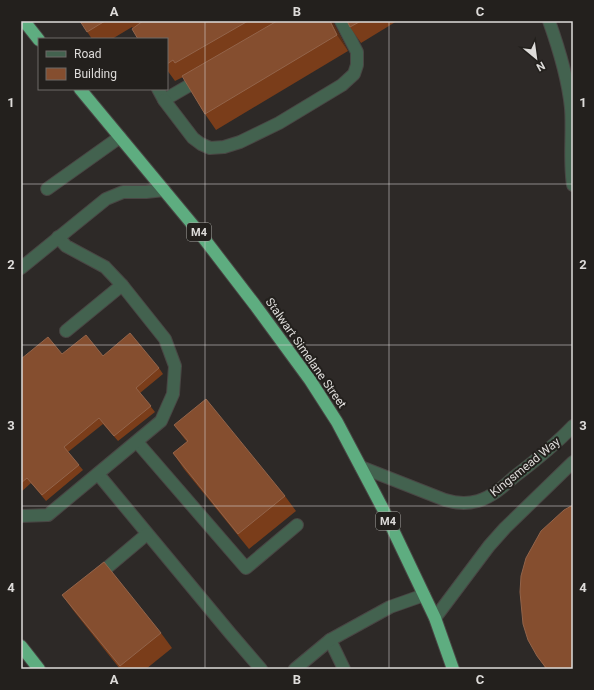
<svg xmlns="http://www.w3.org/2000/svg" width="594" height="690" font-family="Roboto,sans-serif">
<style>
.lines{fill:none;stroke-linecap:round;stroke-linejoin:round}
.lane-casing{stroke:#494644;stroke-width:14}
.street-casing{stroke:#494644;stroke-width:14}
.highway-casing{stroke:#494644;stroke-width:14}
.lane{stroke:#43624f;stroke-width:12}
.street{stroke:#43624f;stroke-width:12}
.highway{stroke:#5ead80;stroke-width:12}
.wall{fill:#7a3d1a}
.shaded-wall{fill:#572e17}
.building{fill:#854e2f;stroke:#93644a}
.grid{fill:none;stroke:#dedcda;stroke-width:1;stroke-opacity:0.55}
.labels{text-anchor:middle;stroke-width:4;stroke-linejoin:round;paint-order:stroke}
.shield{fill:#23201d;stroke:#a6a4a1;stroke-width:1}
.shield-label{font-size:11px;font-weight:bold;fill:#dedcda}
.street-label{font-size:12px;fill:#dedcda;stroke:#23201d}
.neatline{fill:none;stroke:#dedcda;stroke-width:1.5}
.grid-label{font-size:13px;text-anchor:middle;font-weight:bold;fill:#dedcda}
</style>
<rect width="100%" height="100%" fill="#2d2927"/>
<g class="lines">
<g class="lane-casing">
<g id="lane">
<path d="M 549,21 C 559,49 568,78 571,108 C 573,133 569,159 573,185"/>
<path d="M 158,89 L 164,100 L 202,78"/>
<path d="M 164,100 L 193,138 L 201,144 L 210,148 L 224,147 L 240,142 L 279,123 L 342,85 L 354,74 L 357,65 L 357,52 L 341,21"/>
<path d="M 47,189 L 120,137"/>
<path d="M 66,331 L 122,285"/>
<path d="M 137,442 L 246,568 L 297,525"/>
<path d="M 98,474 L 230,633 L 261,669"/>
<path d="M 21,516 L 48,515 L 161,421 L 173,394 L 175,366 L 165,339 L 122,285 L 105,267 L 66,246 L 58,237"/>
<path d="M 96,577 L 147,534"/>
<path d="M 330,640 L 344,669"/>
<path d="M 295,669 L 330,640 L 390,607 L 424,595"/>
</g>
</g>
<g class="street-casing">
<g id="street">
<path d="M 21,268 L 106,199 L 123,192 L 146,192 L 164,190"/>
<path d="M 361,467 L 445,500 C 455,503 467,504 478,501 C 492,497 504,486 514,477 C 535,461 555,445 573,426"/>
<path d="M 435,618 L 489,546 L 505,528 L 573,462"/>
</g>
</g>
<g class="highway-casing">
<g id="highway">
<path d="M 24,21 L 39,40"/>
<path d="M 80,89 L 202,236 L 255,305 L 310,380 L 337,422 L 383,509 L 435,618 L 453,669"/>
<path d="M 21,646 L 39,669"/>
</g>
</g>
<use href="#lane" class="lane"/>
<use href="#street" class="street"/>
<use href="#highway" class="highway"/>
</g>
<g class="wall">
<path d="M 80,21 L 334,21 L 334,24 L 348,51 L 216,130 L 205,114 L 183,77 L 175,81 L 167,70 L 167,39 L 133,28 L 132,27 L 112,39 L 92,39 Z"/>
<path d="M 347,21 L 397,21 L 361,43 L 350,27 Z"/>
<path d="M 62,354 L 103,356 L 159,368 L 163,374 L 140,393 L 155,412 L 118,441 L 103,424 L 68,452 L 83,470 L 46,501 L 31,483 L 21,492 L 21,359 Z"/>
<path d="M 174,425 L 285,496 L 296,511 L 249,549 L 184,469 L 173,453 L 187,442 Z"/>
<path d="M 573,505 L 573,669 L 546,669 L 537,656 Z"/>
<path d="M 62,595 L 161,633 L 172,648 L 146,669 L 120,669 L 73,610 Z"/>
</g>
<path class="shaded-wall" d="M 330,21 L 334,21 L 334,24 L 348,51 L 337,35 Z"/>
<g class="building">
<path d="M 80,21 L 105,21 L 87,32 Z"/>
<path d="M 143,21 L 248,21 L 175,63 L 173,60 L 167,64 L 167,39 L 138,39 L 132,29 Z"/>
<path d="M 277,21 L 330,21 L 337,35 L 205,114 L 182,76 Z"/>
<path d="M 347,21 L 361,21 L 350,27 Z"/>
<path d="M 130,333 L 159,368 L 136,388 L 151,406 L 114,436 L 99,418 L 64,447 L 79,465 L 42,495 L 27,478 L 21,483 L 21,359 L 48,337 L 62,354 L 86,335 L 103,356 Z"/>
<path d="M 206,399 L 285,496 L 238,534 L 173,453 L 188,441 L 174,425 Z"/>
<path d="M 573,505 L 573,666 L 570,669 L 547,669 L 537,656 L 528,640 L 523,624 L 520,592 L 521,576 L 526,558 L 541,531 L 564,510 Z"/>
<path d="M 104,562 L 161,633 L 120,666 L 62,595 Z"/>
</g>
<path class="grid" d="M 205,21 L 205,669M 389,21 L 389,669M 21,184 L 573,184M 21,345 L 573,345M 21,506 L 573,506"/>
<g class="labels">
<g class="shield">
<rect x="187" y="223" width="24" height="18" rx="3"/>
<rect x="376" y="512" width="24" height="18" rx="3"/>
</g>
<g class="shield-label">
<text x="199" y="236">M4</text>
<text x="388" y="525">M4</text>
</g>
<g class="street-label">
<text transform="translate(306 353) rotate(55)" y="4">Stalwart Simelane Street</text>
<text transform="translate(525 467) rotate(-39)" y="4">Kingsmead Way</text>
</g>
</g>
<rect width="594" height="690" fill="none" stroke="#23201d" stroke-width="44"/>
<rect x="38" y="38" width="130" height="52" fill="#23201d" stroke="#6e6b69"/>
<rect x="46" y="51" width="20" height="6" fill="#43624f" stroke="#6e6b69"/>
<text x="74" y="58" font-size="12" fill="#dedcda">Road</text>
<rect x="46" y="68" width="20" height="12" fill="#854e2f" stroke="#6e6b69"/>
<text x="74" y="78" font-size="12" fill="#dedcda">Building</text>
<g transform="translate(536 58) rotate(151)" stroke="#23201d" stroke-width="3" paint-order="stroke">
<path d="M0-3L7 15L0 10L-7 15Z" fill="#dedcda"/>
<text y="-6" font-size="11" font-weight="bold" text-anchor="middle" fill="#dedcda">N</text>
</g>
<rect x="22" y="22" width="550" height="646" class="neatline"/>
<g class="grid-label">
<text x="114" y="16">A</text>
<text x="297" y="16">B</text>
<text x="480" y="16">C</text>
<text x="11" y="107">1</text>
<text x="583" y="107">1</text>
<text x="11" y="269">2</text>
<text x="583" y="269">2</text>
<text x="11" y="430">3</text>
<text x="583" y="430">3</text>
<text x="11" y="592">4</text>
<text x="583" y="592">4</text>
<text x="114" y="684">A</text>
<text x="297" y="684">B</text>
<text x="480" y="684">C</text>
</g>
</svg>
